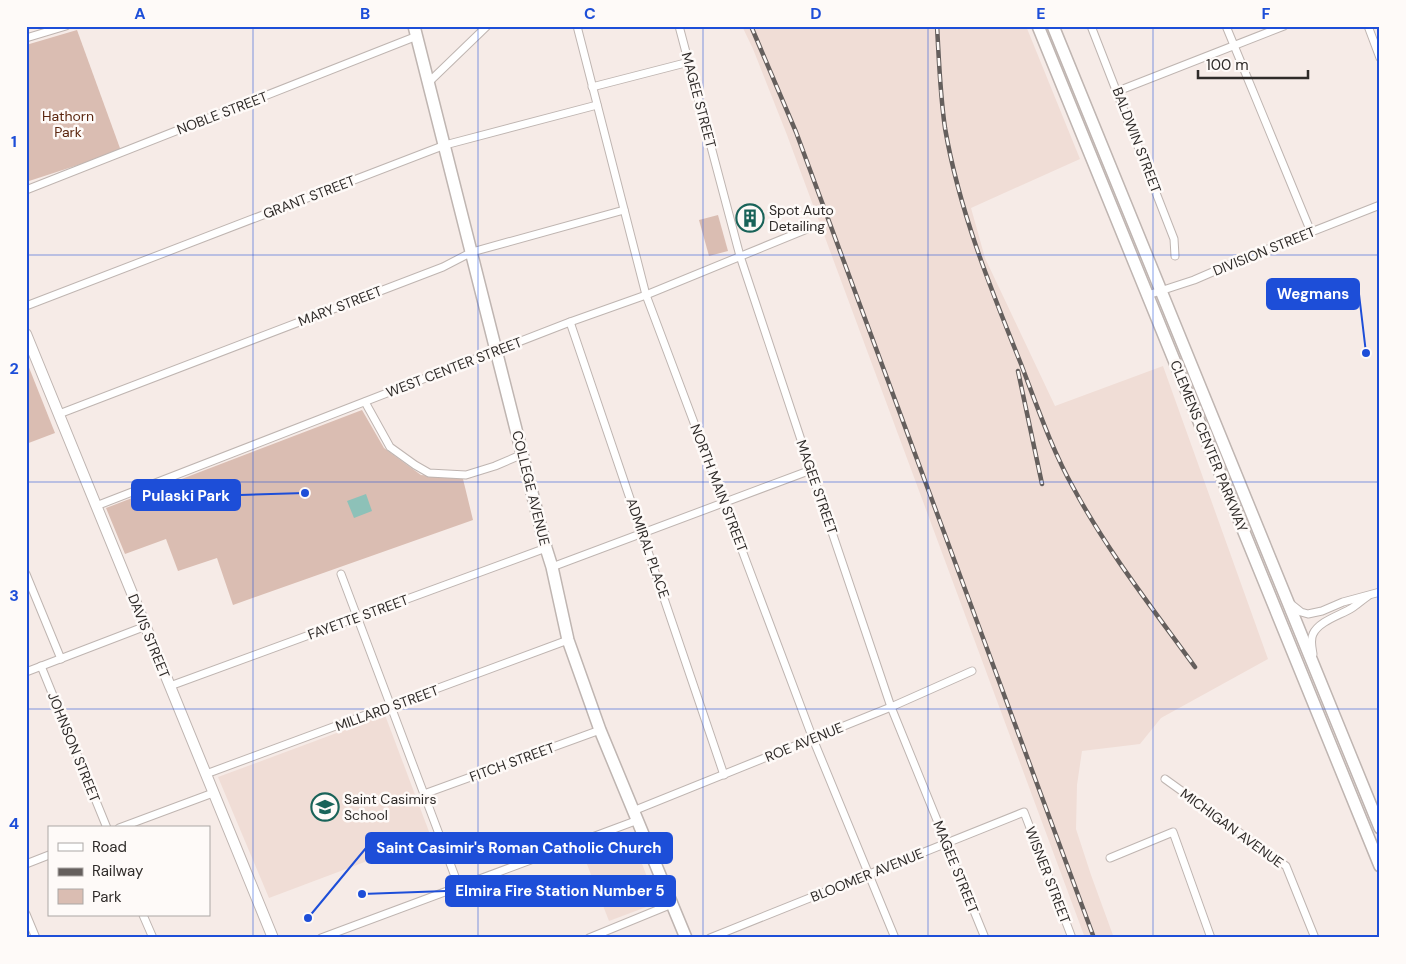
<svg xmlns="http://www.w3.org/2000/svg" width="1406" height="964" font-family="'DM Sans',sans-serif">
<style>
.built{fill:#f0ddd6}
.green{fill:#dabdb2}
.water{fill:#8dc1b8}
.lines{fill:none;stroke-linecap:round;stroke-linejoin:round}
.street-casing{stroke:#bfb5b1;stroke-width:9}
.secondary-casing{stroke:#bfb5b1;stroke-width:12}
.primary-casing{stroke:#bfb5b1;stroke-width:14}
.street{stroke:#fff;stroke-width:7}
.secondary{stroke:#fff;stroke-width:10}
.primary{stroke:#fff;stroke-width:11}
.rail-casing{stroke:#655f5d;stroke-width:4.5}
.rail{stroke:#fefaf8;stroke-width:2.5;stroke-dasharray:8;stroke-linecap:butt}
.grid{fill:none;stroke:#1d4ed8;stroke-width:1;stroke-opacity:0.55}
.labels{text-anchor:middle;stroke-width:5;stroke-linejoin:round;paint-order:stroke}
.street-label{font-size:14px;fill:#2f2b29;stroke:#fefaf8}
.park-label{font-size:14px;fill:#5c2710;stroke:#fefaf8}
.poi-label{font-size:14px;fill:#2f2b29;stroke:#fefaf8;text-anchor:start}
.leader{fill:none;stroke:#1d4ed8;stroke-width:2}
.callout-dot{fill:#1d4ed8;stroke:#fefaf8;stroke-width:2}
.callout{fill:#1d4ed8;stroke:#1d4ed8;stroke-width:2}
.callout-label{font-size:15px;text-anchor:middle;font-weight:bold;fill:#fff}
.neatline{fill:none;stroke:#1d4ed8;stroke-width:2}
.grid-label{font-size:16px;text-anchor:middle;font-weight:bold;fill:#1d4ed8}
</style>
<rect width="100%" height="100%" fill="#f6ebe7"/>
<g class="built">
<path d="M 742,26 L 1026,26 L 1080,159 L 971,208 L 985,258 L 1055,406 L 1163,366 L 1268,659 L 1161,718 L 1140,744 L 1082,751 L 1077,785 L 1076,829 L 1091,875 L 1114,938 L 1085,938 L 787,135 L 753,49 Z"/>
<path d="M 385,715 L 431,837 L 269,898 L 218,777 Z"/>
<path d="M 631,835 L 657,903 L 609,921 L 583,854 Z"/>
</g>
<g class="green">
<path d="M 77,30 L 121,151 L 26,182 L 26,45 Z"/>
<path d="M 718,215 L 728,251 L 709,256 L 699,220 Z"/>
<path d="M 26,360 L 55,433 L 26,444 Z"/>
<path d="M 362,410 L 384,448 L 421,475 L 463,479 L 473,520 L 233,605 L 217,558 L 178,571 L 166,539 L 125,554 L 106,508 Z"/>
</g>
<path class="water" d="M 366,494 L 372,511 L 354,518 L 347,501 Z"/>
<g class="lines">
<g class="street-casing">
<g id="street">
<path d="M 577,26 L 646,295 L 813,739 L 895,938"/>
<path d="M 679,26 L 740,256 L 811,470 L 891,707 L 985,938"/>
<path d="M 1091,26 L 1174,239 L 1175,256"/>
<path d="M 1226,26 L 1311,232"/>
<path d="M 1368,26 L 1380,58"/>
<path d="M 26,38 L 66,26"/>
<path d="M 429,82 L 487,26"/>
<path d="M 592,87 L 689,62"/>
<path d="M 1118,91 L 1284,26"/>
<path d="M 26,190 L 417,36"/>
<path d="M 1148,295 L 1194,280 L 1245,258 L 1380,205"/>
<path d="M 26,306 L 445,145 L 597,105"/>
<path d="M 570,322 L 724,775"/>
<path d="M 365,402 L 390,447 L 415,465 L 429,473 L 466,475 L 495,466 L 523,454"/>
<path d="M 59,414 L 443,267 L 472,252 L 624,210"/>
<path d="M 96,506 L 570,322 L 646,295 L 812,227"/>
<path d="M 552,567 L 811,470"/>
<path d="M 26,574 L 61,659"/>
<path d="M 341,574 L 459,887"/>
<path d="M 1291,604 L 1301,612 L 1308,614 L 1322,611 L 1343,602 L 1380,592"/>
<path d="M 1313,654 C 1312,648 1310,640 1313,634 C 1319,621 1341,615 1352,608 C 1357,605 1362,600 1368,596"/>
<path d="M 41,666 L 107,828"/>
<path d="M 26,672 L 146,626"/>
<path d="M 170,686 L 546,548"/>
<path d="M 206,774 L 568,640"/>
<path d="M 1165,779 L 1286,866 L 1315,938"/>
<path d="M 424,794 L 600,730"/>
<path d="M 633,811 L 891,707 L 972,671"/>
<path d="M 119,828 L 213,793"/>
<path d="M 1110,858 L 1173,832 L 1211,938"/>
<path d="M 26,864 L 49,855"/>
<path d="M 26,914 L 36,938"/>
<path d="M 143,915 L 153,938"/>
<path d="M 321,938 L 638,820"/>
<path d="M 589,938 L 672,904"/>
<path d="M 710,938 L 1024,812 L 1072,938"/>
</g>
</g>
<g class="secondary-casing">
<path id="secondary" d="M 26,334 L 273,938"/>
</g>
<g class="primary-casing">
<g id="primary">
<path d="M 414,26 L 546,548 L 552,567 L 568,640 L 600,730 L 686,938"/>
<path d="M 1038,26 L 1380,866"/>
<path d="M 1053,26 L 1380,828"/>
</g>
</g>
<use href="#street" class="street"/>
<use href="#secondary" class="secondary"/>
<use href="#primary" class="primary"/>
<g class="rail-casing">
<g id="rail">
<path d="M 751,26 L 796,132 L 1094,938"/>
<path d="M 937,26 C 939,60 940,94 945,128 C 959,210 990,287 1021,364 C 1037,406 1052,450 1074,489 C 1108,552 1153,609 1195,667"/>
<path d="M 1018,371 L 1042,484"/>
</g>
</g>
<use href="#rail" class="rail"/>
</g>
<path class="grid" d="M 253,26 L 253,938M 478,26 L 478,938M 703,26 L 703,938M 928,26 L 928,938M 1153,26 L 1153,938M 26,255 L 1380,255M 26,482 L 1380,482M 26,709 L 1380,709"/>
<defs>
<g id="building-ring" transform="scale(1.4375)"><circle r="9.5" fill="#fefaf8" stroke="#196359" stroke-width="1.5"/><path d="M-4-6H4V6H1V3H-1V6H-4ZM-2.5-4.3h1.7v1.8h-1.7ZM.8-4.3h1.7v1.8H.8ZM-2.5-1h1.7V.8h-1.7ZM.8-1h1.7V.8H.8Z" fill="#196359"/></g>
<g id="school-ring" transform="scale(1.4375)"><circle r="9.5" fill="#fefaf8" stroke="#196359" stroke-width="1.5"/><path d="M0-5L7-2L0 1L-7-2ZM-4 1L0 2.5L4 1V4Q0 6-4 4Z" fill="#196359"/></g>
</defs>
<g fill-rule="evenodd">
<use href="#building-ring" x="750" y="218"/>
<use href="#school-ring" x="325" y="807"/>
</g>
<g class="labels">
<g class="street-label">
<text transform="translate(699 100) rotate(75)" y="5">MAGEE STREET</text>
<text transform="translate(222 113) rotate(-21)" y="5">NOBLE STREET</text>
<text transform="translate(1137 140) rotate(69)" y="5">BALDWIN STREET</text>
<text transform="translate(309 197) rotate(-21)" y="5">GRANT STREET</text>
<text transform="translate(1264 251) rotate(-22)" y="5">DIVISION STREET</text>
<text transform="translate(340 306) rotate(-21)" y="5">MARY STREET</text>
<text transform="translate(454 367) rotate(-21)" y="5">WEST CENTER STREET</text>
<text transform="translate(1209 446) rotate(68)" y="5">CLEMENS CENTER PARKWAY</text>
<text transform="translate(817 487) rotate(71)" y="5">MAGEE STREET</text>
<text transform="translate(531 488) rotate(76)" y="5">COLLEGE AVENUE</text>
<text transform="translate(719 488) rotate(69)" y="5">NORTH MAIN STREET</text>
<text transform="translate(648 548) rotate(71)" y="5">ADMIRAL PLACE</text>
<text transform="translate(358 617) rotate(-20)" y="5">FAYETTE STREET</text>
<text transform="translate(149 636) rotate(68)" y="5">DAVIS STREET</text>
<text transform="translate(387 708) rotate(-20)" y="5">MILLARD STREET</text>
<text transform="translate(804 742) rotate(-22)" y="5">ROE AVENUE</text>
<text transform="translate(74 747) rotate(68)" y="5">JOHNSON STREET</text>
<text transform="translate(512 762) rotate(-20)" y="5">FITCH STREET</text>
<text transform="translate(1232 828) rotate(36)" y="5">MICHIGAN AVENUE</text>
<text transform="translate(956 867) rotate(68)" y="5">MAGEE STREET</text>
<text transform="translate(867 875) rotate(-22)" y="5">BLOOMER AVENUE</text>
<text transform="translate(1048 875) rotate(69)" y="5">WISNER STREET</text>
</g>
<g class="park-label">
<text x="68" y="121">Hathorn<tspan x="68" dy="16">Park</tspan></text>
</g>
<g class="poi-label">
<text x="769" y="215">Spot Auto<tspan x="769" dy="16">Detailing</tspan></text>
<text x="344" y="804">Saint Casimirs<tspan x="344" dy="16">School</tspan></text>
</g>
</g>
<path class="leader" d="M1366 353L1359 294M305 493L240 495M308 918L366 848M362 894L446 891"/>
<g class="callout-dot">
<circle cx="1366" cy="353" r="5"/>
<circle cx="305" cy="493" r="5"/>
<circle cx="308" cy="918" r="5"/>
<circle cx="362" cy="894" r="5"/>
</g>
<g class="callout">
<rect x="1267" y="279" width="92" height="30" rx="5"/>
<rect x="132" y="480" width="108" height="30" rx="5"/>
<rect x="366" y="833" width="306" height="30" rx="5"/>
<rect x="446" y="876" width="229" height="30" rx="5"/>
</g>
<g class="callout-label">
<text x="1313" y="299">Wegmans</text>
<text x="186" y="501">Pulaski Park</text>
<text x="519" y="853">Saint Casimir's Roman Catholic Church</text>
<text x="560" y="896">Elmira Fire Station Number 5</text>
</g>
<rect width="1406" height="964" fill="none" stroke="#fefaf8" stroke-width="55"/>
<rect x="48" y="826" width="162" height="90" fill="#fefaf8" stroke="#aba7a5"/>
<rect x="58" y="843" width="25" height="8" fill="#ffffff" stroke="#aba7a5"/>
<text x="92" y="852" font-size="15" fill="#2f2b29">Road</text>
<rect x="58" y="868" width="25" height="8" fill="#655f5d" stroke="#aba7a5"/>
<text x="92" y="876" font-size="15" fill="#2f2b29">Railway</text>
<rect x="58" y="889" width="25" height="15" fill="#dabdb2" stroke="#aba7a5"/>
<text x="92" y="902" font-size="15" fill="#2f2b29">Park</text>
<path d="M1198 70v8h110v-8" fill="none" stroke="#2f2b29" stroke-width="2.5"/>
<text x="1206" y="70" font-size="15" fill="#2f2b29" stroke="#fefaf8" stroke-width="4" paint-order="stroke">100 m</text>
<rect x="28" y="28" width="1350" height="908" class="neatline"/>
<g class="grid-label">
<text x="140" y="19">A</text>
<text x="365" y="19">B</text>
<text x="590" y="19">C</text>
<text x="816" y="19">D</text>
<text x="1041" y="19">E</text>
<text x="1266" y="19">F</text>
<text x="14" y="147">1</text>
<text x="14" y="374">2</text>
<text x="14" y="601">3</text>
<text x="14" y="829">4</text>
</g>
</svg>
